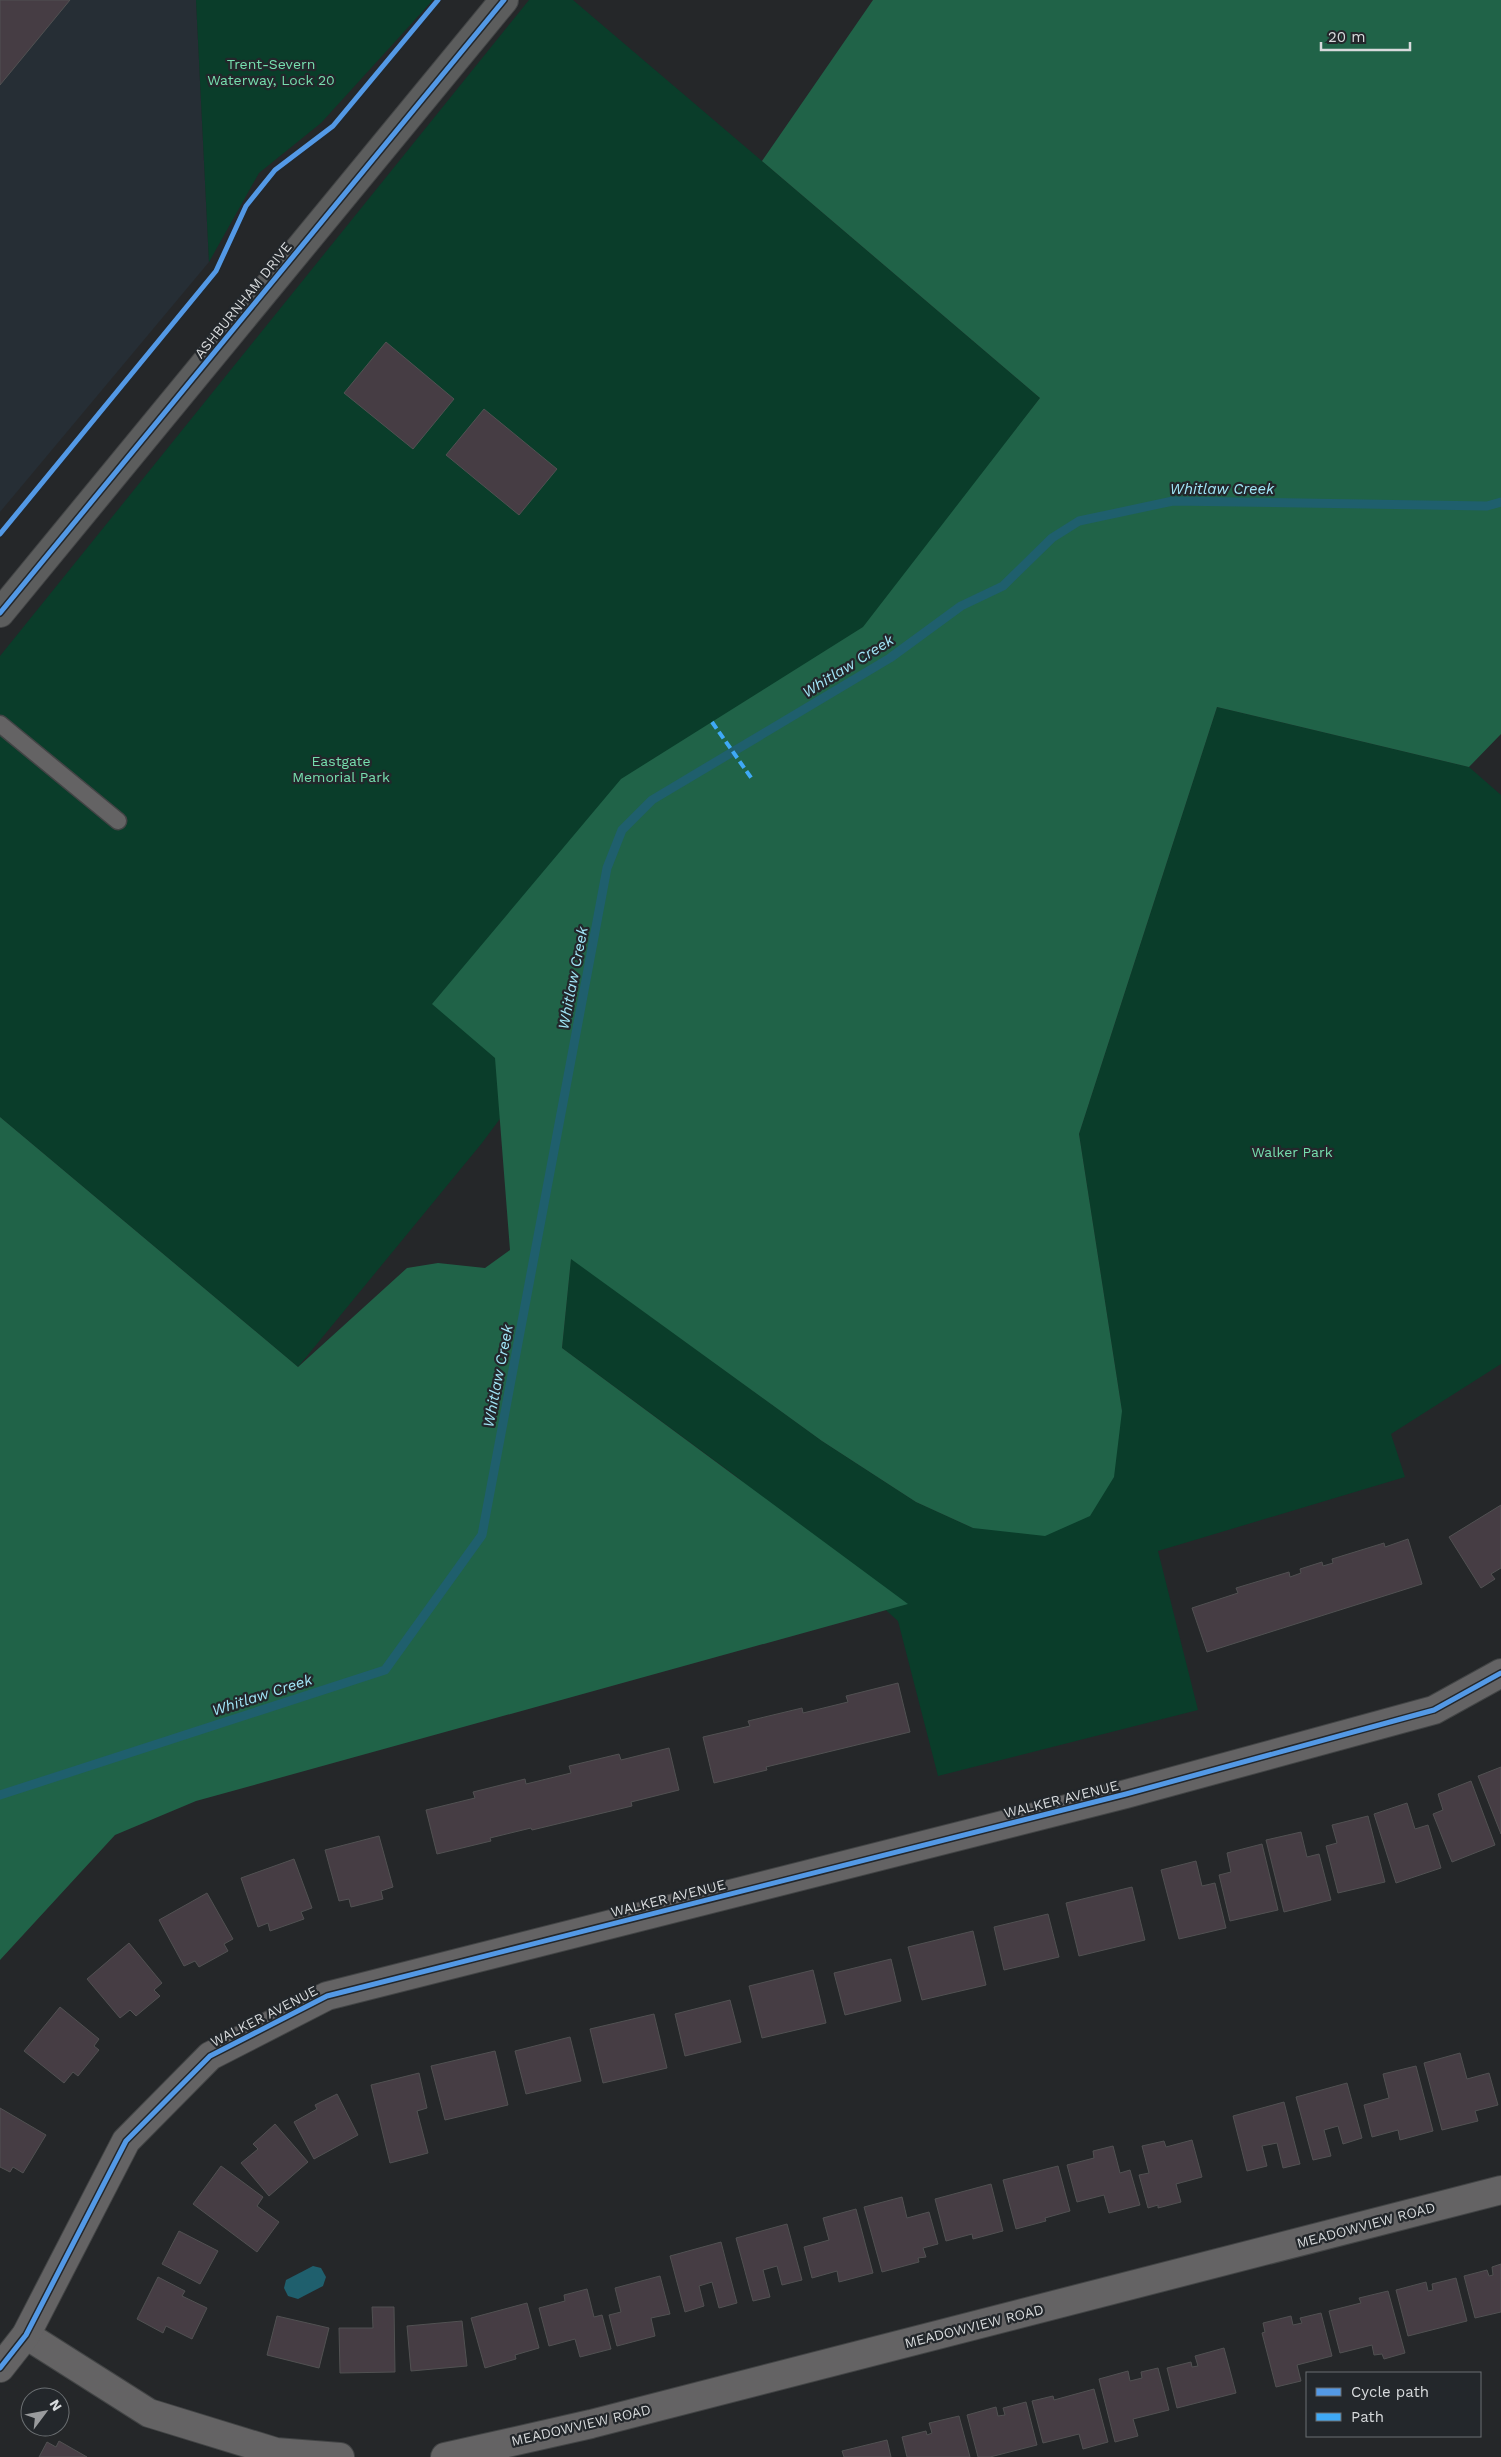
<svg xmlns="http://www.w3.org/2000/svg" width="1501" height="2457" font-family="'Work Sans',sans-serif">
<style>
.built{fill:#262e35}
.green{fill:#0a3d2a}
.forest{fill:#206348}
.water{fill:#1f5f6d}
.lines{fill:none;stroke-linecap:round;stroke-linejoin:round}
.stream{stroke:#1f5f6d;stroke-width:9}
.building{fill:#463d44;stroke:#515152}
.service-casing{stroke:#424445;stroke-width:19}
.minor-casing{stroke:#424445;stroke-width:30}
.secondary-casing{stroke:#424445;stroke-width:30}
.service{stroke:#646364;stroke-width:16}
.minor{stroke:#646364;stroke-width:28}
.secondary{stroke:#5c5d5d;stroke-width:28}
.quiet{stroke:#3fa9f5;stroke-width:4;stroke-dasharray:8 4;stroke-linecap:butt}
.cycleway-casing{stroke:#23272b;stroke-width:8}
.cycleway{stroke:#5399e6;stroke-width:5}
.labels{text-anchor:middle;stroke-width:4.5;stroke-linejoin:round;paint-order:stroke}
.park-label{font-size:14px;fill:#77dfaf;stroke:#23272b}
.street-label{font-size:14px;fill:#d7dadc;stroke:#23272b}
.water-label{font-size:15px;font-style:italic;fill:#a1e5f7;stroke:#23272b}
</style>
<rect width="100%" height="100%" fill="#252729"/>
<path class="built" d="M 0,0 L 196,0 L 209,262 L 0,512 Z"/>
<g class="green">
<path d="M 196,0 L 433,0 L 321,123 L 259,173 L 209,262 Z"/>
<path d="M 529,0 L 573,0 L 1040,398 L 752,779 L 482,1143 L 298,1367 L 0,1117 L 0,656 Z"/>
<path d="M 1217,707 L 1469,767 L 1501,795 L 1501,1364 L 1391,1434 L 1405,1477 L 1158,1551 L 1198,1710 L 938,1776 L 898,1621 L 737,1477 L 562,1348 L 571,1258 L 822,1441 L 916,1502 L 973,1528 L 1122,1411 L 1079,1134 Z"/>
</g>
<path class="forest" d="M 873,0 L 1501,0 L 1501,734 L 1469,767 L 1217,707 L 1079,1134 L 1122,1411 L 1114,1477 L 1090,1516 L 1045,1536 L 973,1528 L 916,1502 L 822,1441 L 571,1259 L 562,1348 L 908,1604 L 196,1801 L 115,1835 L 0,1960 L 0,1117 L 298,1367 L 407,1268 L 438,1263 L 485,1268 L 510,1250 L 495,1058 L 432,1004 L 621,779 L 863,627 L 1040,398 L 762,161 Z"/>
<path class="water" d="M 313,2266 L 321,2268 L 326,2277 L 323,2286 L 298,2299 L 288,2296 L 284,2288 L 286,2280 Z"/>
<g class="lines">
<path class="stream" d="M 0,1795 L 385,1670 L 482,1535 L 607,868 L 622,830 L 652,800 L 890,658 L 961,606 L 1003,586 L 1052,538 L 1079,521 L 1173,501 L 1487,506 L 1501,502"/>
</g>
<g class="building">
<path d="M 0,0 L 70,0 L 0,85 Z"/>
<path d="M 386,342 L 454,399 L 413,449 L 344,393 Z"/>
<path d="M 484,409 L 557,469 L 519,515 L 446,455 Z"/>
<path d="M 1501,1505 L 1501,1568 L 1491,1574 L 1495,1579 L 1481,1588 L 1449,1537 Z"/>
<path d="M 1408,1539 L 1422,1584 L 1207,1652 L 1192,1608 L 1238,1593 L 1236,1588 L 1289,1572 L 1290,1577 L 1301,1573 L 1300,1569 L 1322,1562 L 1323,1566 L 1333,1563 L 1332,1559 L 1384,1543 L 1385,1547 Z"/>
<path d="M 898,1683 L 910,1732 L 766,1767 L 767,1770 L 714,1783 L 703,1737 L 750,1726 L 748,1721 L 802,1708 L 803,1713 L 848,1702 L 846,1696 Z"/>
<path d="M 669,1748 L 679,1790 L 631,1802 L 632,1806 L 532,1830 L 531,1828 L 490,1838 L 491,1841 L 437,1854 L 426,1810 L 475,1798 L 473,1792 L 525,1779 L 526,1784 L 571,1773 L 569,1766 L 619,1754 L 621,1760 Z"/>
<path d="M 1501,1767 L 1501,1834 L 1478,1776 Z"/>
<path d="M 1471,1781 L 1495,1845 L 1452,1862 L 1433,1814 L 1443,1810 L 1438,1794 Z"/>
<path d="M 1407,1803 L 1415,1829 L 1428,1825 L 1441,1868 L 1396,1883 L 1374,1814 Z"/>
<path d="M 1368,1816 L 1385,1882 L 1338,1893 L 1326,1846 L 1337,1843 L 1332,1825 Z"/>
<path d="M 1301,1832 L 1307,1857 L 1319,1854 L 1331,1900 L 1284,1912 L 1266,1840 Z"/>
<path d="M 379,1836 L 393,1887 L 381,1891 L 383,1899 L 351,1907 L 349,1899 L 339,1901 L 325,1850 Z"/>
<path d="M 1262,1844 L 1278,1910 L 1230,1921 L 1219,1875 L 1231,1872 L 1227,1853 Z"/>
<path d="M 294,1859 L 312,1908 L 301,1912 L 304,1919 L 270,1931 L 268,1923 L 258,1927 L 241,1878 Z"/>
<path d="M 1196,1861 L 1202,1886 L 1215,1883 L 1226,1928 L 1179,1939 L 1161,1870 Z"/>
<path d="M 1132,1887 L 1145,1940 L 1079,1956 L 1066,1903 Z"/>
<path d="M 207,1893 L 233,1939 L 224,1944 L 228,1951 L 199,1967 L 195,1961 L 184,1966 L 159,1920 Z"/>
<path d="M 1048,1914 L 1059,1957 L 1004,1970 L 994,1927 Z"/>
<path d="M 973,1931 L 986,1985 L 922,2000 L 908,1947 Z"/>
<path d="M 129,1943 L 162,1983 L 154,1990 L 160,1996 L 136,2016 L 130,2010 L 120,2018 L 87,1979 Z"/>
<path d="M 891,1959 L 901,2001 L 845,2015 L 834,1973 Z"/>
<path d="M 813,1970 L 826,2023 L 762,2038 L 749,1986 Z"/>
<path d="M 730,2000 L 741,2042 L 685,2056 L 675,2014 Z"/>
<path d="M 60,2007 L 99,2039 L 94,2046 L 99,2050 L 78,2076 L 73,2072 L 64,2083 L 24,2051 Z"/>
<path d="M 654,2014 L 667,2068 L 603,2083 L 590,2029 Z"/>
<path d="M 570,2037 L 581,2081 L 526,2094 L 515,2051 Z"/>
<path d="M 495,2051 L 508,2105 L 445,2120 L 431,2066 Z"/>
<path d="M 1460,2053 L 1467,2079 L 1489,2073 L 1498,2105 L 1475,2111 L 1478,2121 L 1442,2130 L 1424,2063 Z"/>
<path d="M 1416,2066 L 1433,2131 L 1400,2140 L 1398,2130 L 1372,2137 L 1364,2105 L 1389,2098 L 1383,2074 Z"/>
<path d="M 419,2073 L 427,2108 L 417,2111 L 428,2153 L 390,2163 L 371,2085 Z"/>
<path d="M 1347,2083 L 1362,2138 L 1343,2144 L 1338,2126 L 1324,2130 L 1331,2156 L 1313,2160 L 1296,2097 Z"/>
<path d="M 337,2094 L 358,2135 L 314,2159 L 294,2122 L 317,2109 L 315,2105 Z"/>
<path d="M 1284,2102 L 1300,2164 L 1283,2168 L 1277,2143 L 1262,2146 L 1267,2166 L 1247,2171 L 1233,2116 Z"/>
<path d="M 0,2108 L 46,2135 L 23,2173 L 13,2167 L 10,2172 L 0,2167 Z"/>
<path d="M 275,2124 L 308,2162 L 269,2196 L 241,2163 L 258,2149 L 253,2144 Z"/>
<path d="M 1192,2140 L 1202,2177 L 1176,2184 L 1181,2202 L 1158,2208 L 1158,2205 L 1148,2208 L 1139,2175 L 1149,2173 L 1142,2146 L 1164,2141 L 1166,2147 Z"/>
<path d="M 1113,2146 L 1120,2173 L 1130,2170 L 1140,2205 L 1109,2213 L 1104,2195 L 1077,2202 L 1067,2165 L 1094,2158 L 1093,2151 Z"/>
<path d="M 221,2166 L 263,2197 L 257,2206 L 279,2222 L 257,2252 L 193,2204 Z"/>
<path d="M 1058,2166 L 1070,2211 L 1045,2218 L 1046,2221 L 1016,2229 L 1003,2180 Z"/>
<path d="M 991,2184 L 1003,2231 L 973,2239 L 972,2234 L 946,2241 L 935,2199 Z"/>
<path d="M 902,2197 L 907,2218 L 929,2212 L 938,2244 L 923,2248 L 926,2257 L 918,2258 L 919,2262 L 882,2272 L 864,2207 Z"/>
<path d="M 856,2209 L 873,2273 L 839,2282 L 837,2271 L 812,2278 L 804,2247 L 829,2240 L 823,2218 Z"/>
<path d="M 787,2224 L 802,2280 L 782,2285 L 777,2266 L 763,2270 L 770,2297 L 753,2301 L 736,2238 Z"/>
<path d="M 179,2231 L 218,2251 L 200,2284 L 162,2264 Z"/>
<path d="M 721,2242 L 737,2303 L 719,2308 L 712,2282 L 699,2286 L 704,2306 L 685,2312 L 670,2256 Z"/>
<path d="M 1501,2264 L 1501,2312 L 1475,2318 L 1464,2276 L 1487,2270 L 1489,2276 L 1493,2275 L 1492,2267 Z"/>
<path d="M 660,2276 L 670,2314 L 651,2318 L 655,2336 L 617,2346 L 609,2315 L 621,2312 L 615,2288 Z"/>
<path d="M 158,2277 L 185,2291 L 182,2296 L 207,2308 L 192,2339 L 166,2326 L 163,2333 L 137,2319 Z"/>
<path d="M 1456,2278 L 1467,2321 L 1408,2336 L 1396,2290 L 1426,2282 L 1428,2291 L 1433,2290 L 1432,2284 Z"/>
<path d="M 587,2289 L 594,2317 L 602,2315 L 611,2349 L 580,2357 L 575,2339 L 549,2346 L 539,2308 L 565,2301 L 564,2295 Z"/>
<path d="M 1388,2291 L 1405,2353 L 1384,2359 L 1382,2354 L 1374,2355 L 1372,2345 L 1340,2353 L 1329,2311 L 1361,2303 L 1359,2298 Z"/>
<path d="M 527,2303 L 539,2348 L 515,2355 L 516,2359 L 485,2368 L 471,2318 Z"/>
<path d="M 372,2307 L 394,2307 L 395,2372 L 340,2373 L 339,2328 L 373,2328 Z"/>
<path d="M 1321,2313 L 1332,2356 L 1297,2365 L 1301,2381 L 1276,2387 L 1262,2333 L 1265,2332 L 1263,2323 L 1291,2316 L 1293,2325 L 1302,2323 L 1300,2318 Z"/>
<path d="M 277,2316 L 329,2328 L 319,2368 L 267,2355 Z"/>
<path d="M 462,2321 L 467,2366 L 411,2371 L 407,2326 Z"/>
<path d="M 1224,2348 L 1236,2393 L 1177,2408 L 1167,2368 L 1191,2362 L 1192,2367 L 1198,2366 L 1195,2356 Z"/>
<path d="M 1158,2368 L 1169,2410 L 1133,2419 L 1138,2436 L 1115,2442 L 1099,2379 L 1128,2371 L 1130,2381 L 1142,2378 L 1141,2372 Z"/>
<path d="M 1094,2389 L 1108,2442 L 1083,2449 L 1079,2434 L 1043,2443 L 1032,2401 L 1053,2396 L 1054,2400 Z"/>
<path d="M 1026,2402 L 1037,2445 L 990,2457 L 978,2457 L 967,2415 L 996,2407 L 998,2416 L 1005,2415 L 1003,2408 Z"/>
<path d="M 959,2416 L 970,2457 L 907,2457 L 902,2437 L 926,2431 L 927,2435 L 932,2433 L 929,2423 Z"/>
<path d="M 887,2440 L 891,2457 L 844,2457 L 842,2451 Z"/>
<path d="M 59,2441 L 87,2457 L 39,2457 L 47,2442 L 56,2447 Z"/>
</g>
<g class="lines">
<g class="service-casing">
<path id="service" d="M 0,724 L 118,821"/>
</g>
<g class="minor-casing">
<g id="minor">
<path d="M 26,2335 L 149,2413 L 276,2452 L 340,2457"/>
<path d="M 0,2368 L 26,2335 L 126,2141 L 210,2056 L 327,1996 L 1126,1794 L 1434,1710 L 1501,1673"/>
<path d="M 445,2457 L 591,2424 L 1501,2190"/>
</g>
</g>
<g class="secondary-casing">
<path id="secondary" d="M 0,613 L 504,0"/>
</g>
<use href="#service" class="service"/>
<use href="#minor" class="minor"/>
<use href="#secondary" class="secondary"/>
<path class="quiet" d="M 712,722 L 752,779"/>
<g class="cycleway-casing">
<g id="cycleway">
<path d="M 0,534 L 216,271 L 246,206 L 275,170 L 333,126 L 438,0"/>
<path d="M 0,613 L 504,0"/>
<path d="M 0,2368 L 26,2335 L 126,2141 L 210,2056 L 327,1996 L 1126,1794 L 1434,1710 L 1501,1673"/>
</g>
</g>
<use href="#cycleway" class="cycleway"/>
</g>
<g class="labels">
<g class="park-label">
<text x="271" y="69">Trent-Severn<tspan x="271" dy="16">Waterway, Lock 20</tspan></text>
<text x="341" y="766">Eastgate<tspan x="341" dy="16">Memorial Park</tspan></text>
<text x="1292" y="1157">Walker Park</text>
</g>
<g class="street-label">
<text transform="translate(243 300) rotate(-51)" y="5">ASHBURNHAM DRIVE</text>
<text transform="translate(1061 1799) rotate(-14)" y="5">WALKER AVENUE</text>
<text transform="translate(668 1898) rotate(-14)" y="5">WALKER AVENUE</text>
<text transform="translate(264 2016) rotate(-27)" y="5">WALKER AVENUE</text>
<text transform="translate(1366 2225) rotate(-15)" y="5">MEADOWVIEW ROAD</text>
<text transform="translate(974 2326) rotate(-14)" y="5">MEADOWVIEW ROAD</text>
<text transform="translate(581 2425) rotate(-13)" y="5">MEADOWVIEW ROAD</text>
</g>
<g class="water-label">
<text x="1222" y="494">Whitlaw Creek</text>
<text transform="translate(848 666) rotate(-32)" y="5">Whitlaw Creek</text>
<text transform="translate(573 978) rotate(-79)" y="5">Whitlaw Creek</text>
<text transform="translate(498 1376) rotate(-79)" y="5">Whitlaw Creek</text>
<text transform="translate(262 1695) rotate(-18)" y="5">Whitlaw Creek</text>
</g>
</g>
<rect x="1306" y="2372" width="175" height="65" fill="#23272b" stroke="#6b6f72"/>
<rect x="1316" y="2388" width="25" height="8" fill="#5399e6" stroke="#6b6f72"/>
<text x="1351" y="2397" font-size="15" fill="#d7dadc">Cycle path</text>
<rect x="1316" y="2413" width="25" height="8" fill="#3fa9f5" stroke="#6b6f72"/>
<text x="1351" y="2422" font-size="15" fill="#d7dadc">Path</text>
<g transform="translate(45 2412) rotate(58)"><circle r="24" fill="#23272b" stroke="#6b6f72"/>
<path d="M0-4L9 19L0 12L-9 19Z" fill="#999b9d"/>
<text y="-8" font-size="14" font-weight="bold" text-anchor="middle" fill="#d7dadc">N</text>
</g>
<path d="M1321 42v8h89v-8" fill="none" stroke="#d7dadc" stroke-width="2.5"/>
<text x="1328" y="42" font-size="15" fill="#d7dadc" stroke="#23272b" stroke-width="4" paint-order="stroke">20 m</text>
</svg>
